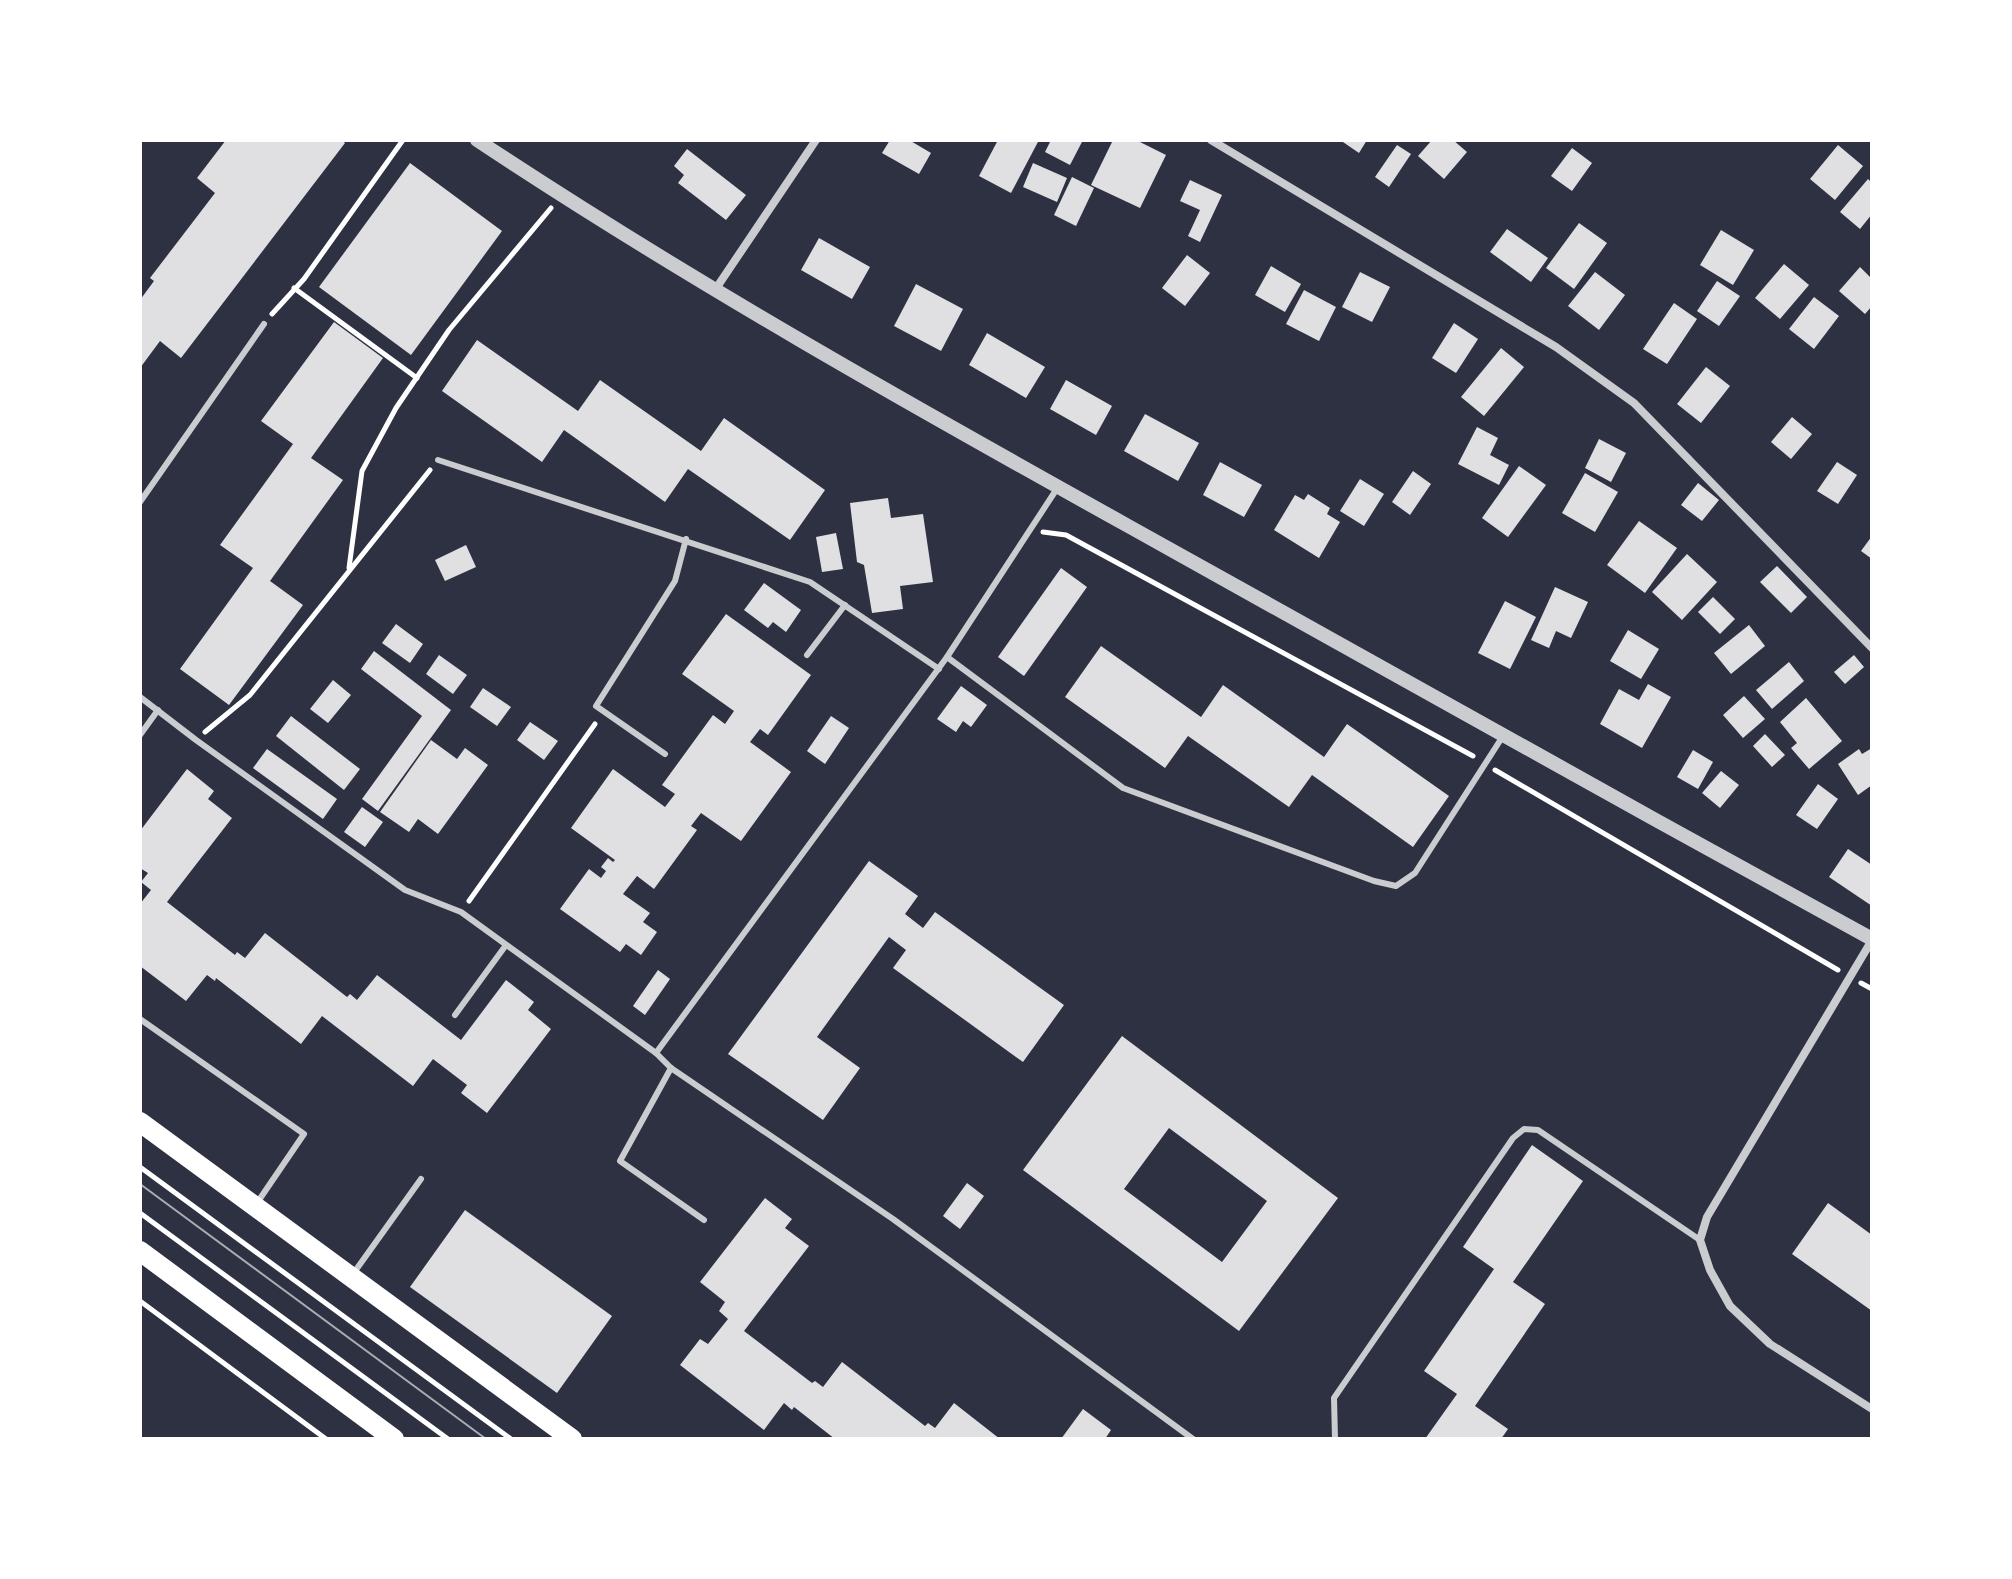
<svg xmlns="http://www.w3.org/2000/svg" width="2012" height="1579" font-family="Lato,sans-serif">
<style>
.building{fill:#e0e0e3;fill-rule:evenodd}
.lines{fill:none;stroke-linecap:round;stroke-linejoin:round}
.path{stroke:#fff;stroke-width:5}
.service{stroke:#caccd0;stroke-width:6}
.minor{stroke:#caccd0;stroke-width:8}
.tertiary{stroke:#caccd0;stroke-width:14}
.primary{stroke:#fff;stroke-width:20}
.tram{stroke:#abadb3;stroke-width:2}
</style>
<rect width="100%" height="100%" fill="#2d3142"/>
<g class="building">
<path d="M 226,140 L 342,140 L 345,143 L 181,358 L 160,341 L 140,368 L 140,300 L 154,281 L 150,278 L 215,193 L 197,178 Z"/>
<path d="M 890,140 L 909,140 L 931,153 L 919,174 L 882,153 Z"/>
<path d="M 998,140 L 1039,140 L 1011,193 L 979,176 Z"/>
<path d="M 1051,140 L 1083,140 L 1070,165 L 1045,152 Z"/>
<path d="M 1113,140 L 1136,140 L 1166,155 L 1140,208 L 1091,185 Z"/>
<path d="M 1340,140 L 1367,140 L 1359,153 Z"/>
<path d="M 1432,140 L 1453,140 L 1467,152 L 1444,179 L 1418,156 Z"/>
<path d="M 1397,145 L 1411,154 L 1389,187 L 1375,177 Z"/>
<path d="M 1838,145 L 1863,166 L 1835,200 L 1810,179 Z"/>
<path d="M 1572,148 L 1592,163 L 1572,191 L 1551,176 Z"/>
<path d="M 687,149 L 746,195 L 726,220 L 678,183 L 684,175 L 674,166 Z"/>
<path d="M 410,163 L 502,231 L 411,355 L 319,287 Z"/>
<path d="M 1033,163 L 1067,178 L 1057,202 L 1023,187 Z"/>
<path d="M 1072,177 L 1094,188 L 1076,226 L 1054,215 Z"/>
<path d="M 1868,179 L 1872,183 L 1872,214 L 1860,229 L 1840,212 Z"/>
<path d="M 1190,180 L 1222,195 L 1200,242 L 1188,236 L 1200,210 L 1180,201 Z"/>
<path d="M 1579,223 L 1607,243 L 1574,289 L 1546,268 Z"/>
<path d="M 1507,229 L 1548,258 L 1531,282 L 1490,252 Z"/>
<path d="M 1721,230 L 1754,250 L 1733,285 L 1700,265 Z"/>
<path d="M 819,238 L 870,267 L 852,299 L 801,270 Z"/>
<path d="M 1187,255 L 1210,273 L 1185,306 L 1162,288 Z"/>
<path d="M 1784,264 L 1809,285 L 1780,319 L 1755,298 Z"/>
<path d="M 1271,266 L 1301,284 L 1285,312 L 1255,295 Z"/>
<path d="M 1860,267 L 1872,279 L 1872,306 L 1865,314 L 1839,291 Z"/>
<path d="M 1360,272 L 1390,287 L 1372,322 L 1342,307 Z"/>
<path d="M 1595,272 L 1625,295 L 1599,330 L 1568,306 Z"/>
<path d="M 1717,281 L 1740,296 L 1719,326 L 1697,311 Z"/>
<path d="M 916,284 L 963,309 L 941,351 L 894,326 Z"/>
<path d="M 1304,290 L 1336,307 L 1319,341 L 1286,324 Z"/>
<path d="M 1814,297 L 1839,316 L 1814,349 L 1789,329 Z"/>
<path d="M 1674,303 L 1697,319 L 1667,364 L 1643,349 Z"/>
<path d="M 334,322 L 383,358 L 311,458 L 343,480 L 270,581 L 303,605 L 229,705 L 180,669 L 253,568 L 220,545 L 293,444 L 261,421 Z"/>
<path d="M 1454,323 L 1478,339 L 1456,373 L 1432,358 Z"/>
<path d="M 987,333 L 1045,367 L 1026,398 L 969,365 Z"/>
<path d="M 477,340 L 578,411 L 600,380 L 701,451 L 724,418 L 825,490 L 790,540 L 688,469 L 665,502 L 564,430 L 542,462 L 442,391 Z"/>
<path d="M 1501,348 L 1524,367 L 1484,416 L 1461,397 Z"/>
<path d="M 1706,367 L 1730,386 L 1701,423 L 1677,404 Z"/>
<path d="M 1066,380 L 1112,406 L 1096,435 L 1050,409 Z"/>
<path d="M 1145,414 L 1199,443 L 1178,481 L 1124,451 Z"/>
<path d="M 1792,417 L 1812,434 L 1791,459 L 1771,442 Z"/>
<path d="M 1477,427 L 1498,438 L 1490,455 L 1509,465 L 1499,485 L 1458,464 Z"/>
<path d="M 1599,439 L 1626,453 L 1611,482 L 1585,468 Z"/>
<path d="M 1220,462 L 1262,485 L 1244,517 L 1203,495 Z"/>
<path d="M 1837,462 L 1857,475 L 1838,504 L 1817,491 Z"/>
<path d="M 1519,466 L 1546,485 L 1508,537 L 1482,518 Z"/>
<path d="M 1413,471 L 1431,484 L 1410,515 L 1392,502 Z"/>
<path d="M 1585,473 L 1618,492 L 1595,532 L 1562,513 Z"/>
<path d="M 1360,479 L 1384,494 L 1364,526 L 1340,511 Z"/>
<path d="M 1698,483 L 1719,500 L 1702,521 L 1681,505 Z"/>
<path d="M 1308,494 L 1330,508 L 1327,514 L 1340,522 L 1319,558 L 1274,530 L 1295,495 L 1304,500 Z"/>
<path d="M 888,498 L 891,518 L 923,514 L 933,582 L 900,586 L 903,609 L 872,613 L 864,565 L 857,562 L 850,503 Z"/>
<path d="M 1639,521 L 1677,548 L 1645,593 L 1607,565 Z"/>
<path d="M 836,533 L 843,569 L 822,572 L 816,537 Z"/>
<path d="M 1872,536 L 1872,559 L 1861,551 Z"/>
<path d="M 466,545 L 476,567 L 445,581 L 435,560 Z"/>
<path d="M 1687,554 L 1717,582 L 1682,620 L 1652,592 Z"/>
<path d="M 1777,566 L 1807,597 L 1791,613 L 1760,582 Z"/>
<path d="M 1061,568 L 1087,587 L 1024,676 L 998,657 Z"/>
<path d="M 764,583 L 801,610 L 786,632 L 773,622 L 768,628 L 744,610 Z"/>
<path d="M 1555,587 L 1588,602 L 1571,638 L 1556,631 L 1549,648 L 1531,640 Z"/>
<path d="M 1713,597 L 1735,619 L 1720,634 L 1698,612 Z"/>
<path d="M 1505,601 L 1536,617 L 1510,669 L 1478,653 Z"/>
<path d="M 726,614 L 811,675 L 768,735 L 760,729 L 750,742 L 791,772 L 741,841 L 701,813 L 691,826 L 697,830 L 654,889 L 637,876 L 623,894 L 650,913 L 643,922 L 657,932 L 641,955 L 626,944 L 620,952 L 560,909 L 589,869 L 601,878 L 606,871 L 601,867 L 608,858 L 613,862 L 615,860 L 571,828 L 613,769 L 665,807 L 675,794 L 662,785 L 713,715 L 725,724 L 734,711 L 682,674 Z"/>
<path d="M 396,624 L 423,644 L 410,663 L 382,643 Z"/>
<path d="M 1749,625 L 1765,646 L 1731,674 L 1714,653 Z"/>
<path d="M 1628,630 L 1659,649 L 1641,679 L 1610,661 Z"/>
<path d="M 1101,646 L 1201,717 L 1223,685 L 1324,757 L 1347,724 L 1449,796 L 1413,847 L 1312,775 L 1289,807 L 1188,736 L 1165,768 L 1065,697 Z"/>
<path d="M 374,651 L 451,710 L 378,811 L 362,799 L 422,716 L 361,669 Z"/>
<path d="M 439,655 L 467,675 L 453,694 L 426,674 Z"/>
<path d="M 1854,655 L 1864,667 L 1845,684 L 1834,672 Z"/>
<path d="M 1789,662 L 1804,681 L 1772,709 L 1756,690 Z"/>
<path d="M 333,680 L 351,695 L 328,723 L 310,709 Z"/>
<path d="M 1648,684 L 1671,697 L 1642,748 L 1600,724 L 1619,689 L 1639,700 Z"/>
<path d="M 961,686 L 987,705 L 971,727 L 963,721 L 956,732 L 937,719 Z"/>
<path d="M 483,688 L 511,707 L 497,726 L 470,707 Z"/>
<path d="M 1744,696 L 1765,719 L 1743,738 L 1723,715 Z"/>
<path d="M 1806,698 L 1842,741 L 1809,769 L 1791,748 L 1797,743 L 1780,722 Z"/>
<path d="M 291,716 L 360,769 L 344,790 L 276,736 Z"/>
<path d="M 831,716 L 849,728 L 825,764 L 807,751 Z"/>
<path d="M 530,722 L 558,741 L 544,760 L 517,740 Z"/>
<path d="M 1765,734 L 1785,755 L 1772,767 L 1753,746 Z"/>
<path d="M 431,740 L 457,759 L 465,748 L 488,765 L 438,834 L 418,819 L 409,832 L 380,812 Z"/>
<path d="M 1872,748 L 1872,785 L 1858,795 L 1838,764 L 1859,749 L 1862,754 Z"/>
<path d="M 267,749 L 337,799 L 323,819 L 253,768 Z"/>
<path d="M 1693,750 L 1713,762 L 1698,789 L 1677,777 Z"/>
<path d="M 187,769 L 214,791 L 208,799 L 232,818 L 167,902 L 235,955 L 237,952 L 245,958 L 265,933 L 347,997 L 350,994 L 357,1000 L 377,975 L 461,1040 L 506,980 L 534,1002 L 528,1010 L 551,1029 L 487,1113 L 461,1093 L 467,1085 L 433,1059 L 413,1086 L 322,1016 L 301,1044 L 216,978 L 215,981 L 207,975 L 186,1001 L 140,966 L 140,904 L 151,890 L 141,882 L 148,873 L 140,868 L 140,831 Z"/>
<path d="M 1721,771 L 1739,785 L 1720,808 L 1702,793 Z"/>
<path d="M 1818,784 L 1838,799 L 1817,829 L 1796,815 Z"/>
<path d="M 362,807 L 383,822 L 365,847 L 344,832 Z"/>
<path d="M 1848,849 L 1872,865 L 1872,906 L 1829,877 Z"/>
<path d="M 869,861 L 918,896 L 905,914 L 923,928 L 935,912 L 1064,1005 L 1023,1062 L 893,968 L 906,950 L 889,937 L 817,1037 L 860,1068 L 823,1120 L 728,1054 Z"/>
<path d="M 658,970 L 670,979 L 645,1015 L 633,1006 Z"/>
<path d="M 1122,1036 L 1338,1198 L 1239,1331 L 1023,1170 ZM 1169,1128 L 1267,1201 L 1222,1262 L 1124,1189 Z"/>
<path d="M 1532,1145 L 1583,1181 L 1513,1282 L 1545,1304 L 1475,1406 L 1508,1429 L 1501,1439 L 1425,1439 L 1457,1394 L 1424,1371 L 1494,1269 L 1463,1247 Z"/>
<path d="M 967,1183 L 984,1196 L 960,1229 L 943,1216 Z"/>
<path d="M 765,1198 L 792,1219 L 785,1228 L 809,1246 L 744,1331 L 812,1383 L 815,1381 L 823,1387 L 842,1362 L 925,1426 L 928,1423 L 935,1428 L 954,1403 L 1000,1439 L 835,1439 L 794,1407 L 792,1410 L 784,1403 L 764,1430 L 680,1365 L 700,1339 L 708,1344 L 728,1319 L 719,1311 L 725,1302 L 700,1282 Z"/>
<path d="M 1828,1203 L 1872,1235 L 1872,1311 L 1792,1254 Z"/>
<path d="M 465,1210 L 612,1316 L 557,1393 L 410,1287 Z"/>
<path d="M 1083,1409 L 1111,1430 L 1105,1439 L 1061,1439 Z"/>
</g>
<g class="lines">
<g class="path">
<path d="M 294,288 L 417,378"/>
<path d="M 272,314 L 304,279 L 403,140"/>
<path d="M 1043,532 L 1066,535 L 1473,756"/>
<path d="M 349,568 L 362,471 L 396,408 L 449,330 L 551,208"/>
<path d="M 205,732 L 250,695 L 430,470"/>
<path d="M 1495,770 L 1838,970"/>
<path d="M 469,901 L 595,724"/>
<path d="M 1861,983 L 1872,989"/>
<path d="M 140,1167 L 511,1439"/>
<path d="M 140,1213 L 448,1439"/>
<path d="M 140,1301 L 326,1439"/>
</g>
<g class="service">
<path d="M 438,460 L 810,582 L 939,669"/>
<path d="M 140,502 L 264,324"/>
<path d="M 807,655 L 845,605"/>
<path d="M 947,657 L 1123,788 L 1374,881 L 1396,886 L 1415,873 L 1503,736"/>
<path d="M 140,697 L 196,740 L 405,890 L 461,912 L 656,1053 L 671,1068 L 893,1219 L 1193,1439"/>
<path d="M 140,735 L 158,710"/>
<path d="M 665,754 L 596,706 L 675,581 L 686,539"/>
<path d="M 455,1015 L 506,945"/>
<path d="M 140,1019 L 304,1134 L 257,1203"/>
<path d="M 656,1053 L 947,657 L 1058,487"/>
<path d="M 671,1068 L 620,1161 L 704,1220"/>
<path d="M 353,1274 L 421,1179"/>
<path d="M 1335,1439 L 1334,1398 L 1513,1138 L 1524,1129 L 1538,1130 L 1700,1240"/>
</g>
<g class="minor">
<path d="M 1211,140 L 1556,347 L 1634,403 L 1872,648"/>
<path d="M 715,290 L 816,140"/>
<path d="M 1872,940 L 1707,1217 L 1700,1240 L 1710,1270 L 1730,1306 L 1770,1344 L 1872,1409"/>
</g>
<path class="tertiary" d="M 477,140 C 688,280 909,404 1130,527 C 1377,666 1624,803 1872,939"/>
<g class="primary">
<path d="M 140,1122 L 572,1439"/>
<path d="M 140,1251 L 394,1439"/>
</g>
<path class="tram" d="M 140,1184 L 486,1439"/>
</g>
<rect width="2012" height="1579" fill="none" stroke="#ffffff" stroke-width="284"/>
</svg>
